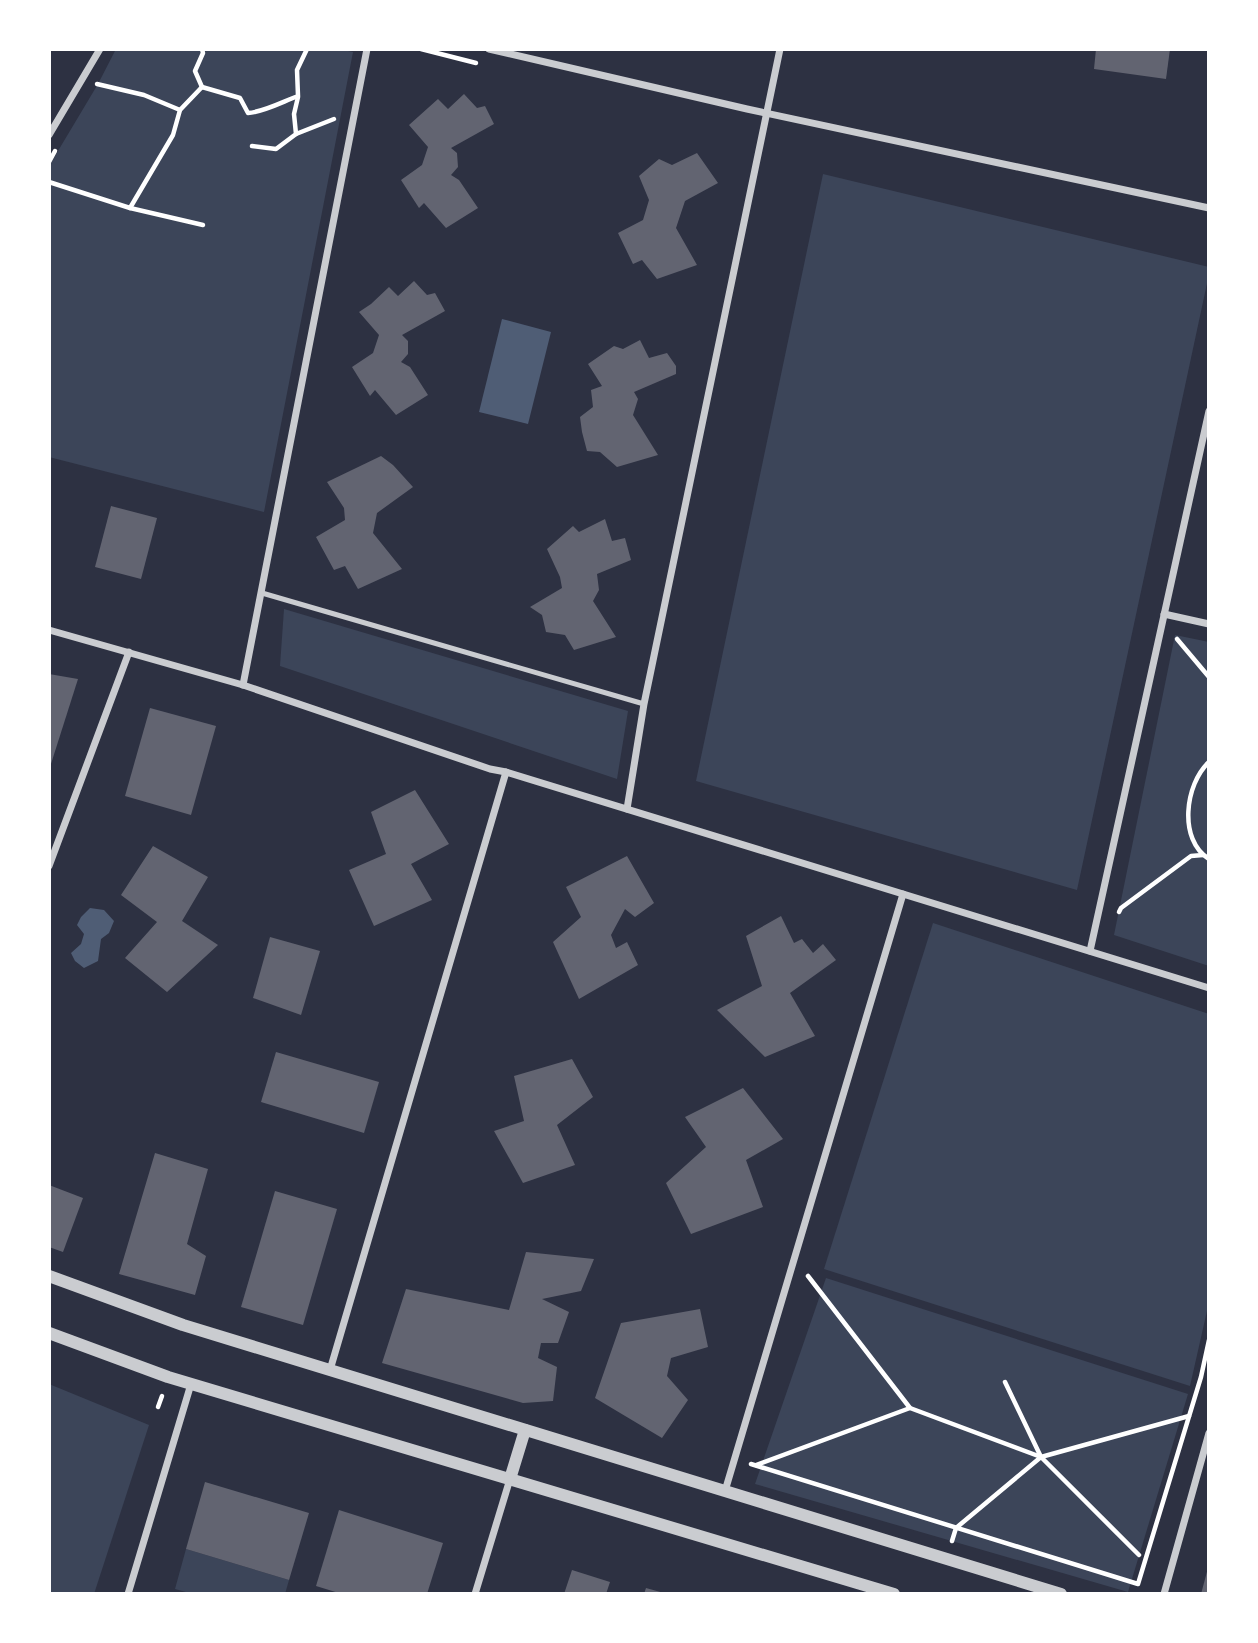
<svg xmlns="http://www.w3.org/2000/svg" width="1258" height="1643" font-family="Arial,sans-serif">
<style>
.green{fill:#3c4559}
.water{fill:#4f5d75}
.building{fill:#626471}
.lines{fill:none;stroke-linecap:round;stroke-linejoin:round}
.path{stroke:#fff;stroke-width:4.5}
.service{stroke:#caccd0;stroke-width:5}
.minor{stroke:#caccd0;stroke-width:7}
.tertiary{stroke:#caccd0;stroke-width:12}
</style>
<rect width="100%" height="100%" fill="#2d3142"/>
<g class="green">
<path d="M 116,49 L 338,49 L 353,52 L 264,512 L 49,457 L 49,166 L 98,84 Z"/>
<path d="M 823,174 L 1209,267 L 1209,274 L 1077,890 L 696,781 Z"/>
<path d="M 284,609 L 628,711 L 617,779 L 280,666 Z"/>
<path d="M 1175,635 L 1209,642 L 1209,966 L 1114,935 Z"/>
<path d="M 933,923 L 1209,1014 L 1209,1302 L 1190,1386 L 824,1269 Z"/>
<path d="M 826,1278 L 1188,1394 L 1128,1592 L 755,1484 Z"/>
<path d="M 49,1384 L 149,1425 L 94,1594 L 49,1594 Z"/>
<path d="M 186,1549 L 289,1580 L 285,1594 L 193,1594 L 175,1589 Z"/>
</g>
<g class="water">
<path d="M 502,319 L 551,332 L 528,424 L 479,412 Z"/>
<path d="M 90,908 L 104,910 L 114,921 L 109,933 L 101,939 L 98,961 L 84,968 L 75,961 L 71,953 L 81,944 L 84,934 L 77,925 L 81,917 Z"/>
</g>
<g class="building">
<path d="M 1096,49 L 1170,49 L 1166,79 L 1094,69 Z"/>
<path d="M 464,94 L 477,108 L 485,106 L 494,124 L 451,148 L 457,153 L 458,167 L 451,175 L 459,180 L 478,208 L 446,228 L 424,203 L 419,208 L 401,180 L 422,165 L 428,147 L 409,125 L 438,99 L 448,109 Z"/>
<path d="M 697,153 L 718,183 L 685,201 L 676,228 L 697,265 L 657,279 L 642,260 L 633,264 L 618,233 L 643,220 L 649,200 L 639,176 L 659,159 L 672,165 Z"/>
<path d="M 414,281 L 427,295 L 435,293 L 445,311 L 402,335 L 408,341 L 408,354 L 401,362 L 410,367 L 428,395 L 396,415 L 375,390 L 370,396 L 352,367 L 373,353 L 379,335 L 359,312 L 371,304 L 389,287 L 398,296 Z"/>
<path d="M 640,340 L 649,358 L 667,353 L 676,366 L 676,374 L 634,392 L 638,399 L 633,415 L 658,455 L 617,467 L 600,452 L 587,451 L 582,432 L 580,417 L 593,407 L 591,390 L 602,386 L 588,364 L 614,346 L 623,349 Z"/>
<path d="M 381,456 L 393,465 L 413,487 L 377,513 L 373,533 L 402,569 L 358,589 L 345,566 L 334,570 L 316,537 L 345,520 L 344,508 L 327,482 Z"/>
<path d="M 111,506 L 157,518 L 141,579 L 95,567 Z"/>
<path d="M 605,519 L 612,541 L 625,538 L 631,560 L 597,574 L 599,590 L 593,601 L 616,637 L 574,650 L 565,635 L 546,632 L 542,615 L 530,607 L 562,588 L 560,577 L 547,549 L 573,526 L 579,532 Z"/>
<path d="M 49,674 L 78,679 L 50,767 L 49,767 Z"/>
<path d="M 150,708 L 216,726 L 191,815 L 125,796 Z"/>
<path d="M 415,790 L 449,844 L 411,864 L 432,900 L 374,926 L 349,870 L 386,854 L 371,812 Z"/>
<path d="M 153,846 L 208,877 L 182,921 L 218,945 L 167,992 L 125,958 L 157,922 L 121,895 Z"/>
<path d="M 627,856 L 654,903 L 635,917 L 625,909 L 611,935 L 616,948 L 627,942 L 638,965 L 579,999 L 553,942 L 581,917 L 566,887 Z"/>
<path d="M 781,916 L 794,943 L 802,939 L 813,953 L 823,944 L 836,960 L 790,993 L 815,1036 L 765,1057 L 717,1010 L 762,986 L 746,936 Z"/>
<path d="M 270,937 L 320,951 L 301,1015 L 253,998 Z"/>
<path d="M 276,1052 L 379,1082 L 364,1133 L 261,1102 Z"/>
<path d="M 572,1059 L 593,1097 L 557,1125 L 575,1165 L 523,1183 L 494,1131 L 524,1121 L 514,1076 Z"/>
<path d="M 743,1088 L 783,1139 L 746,1160 L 763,1207 L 691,1234 L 666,1183 L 706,1147 L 685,1117 Z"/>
<path d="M 155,1153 L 208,1169 L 187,1244 L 206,1256 L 195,1295 L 119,1274 Z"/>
<path d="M 49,1185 L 83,1198 L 63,1252 L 49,1247 Z"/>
<path d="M 275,1191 L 337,1209 L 303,1325 L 241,1307 Z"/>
<path d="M 526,1252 L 594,1259 L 581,1291 L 542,1299 L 569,1312 L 558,1343 L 541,1343 L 538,1358 L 557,1367 L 553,1401 L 523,1403 L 382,1363 L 406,1289 L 509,1310 Z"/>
<path d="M 700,1309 L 708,1347 L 671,1358 L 667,1376 L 688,1400 L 662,1438 L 595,1398 L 621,1323 Z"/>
<path d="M 205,1482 L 309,1513 L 289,1580 L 186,1549 Z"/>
<path d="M 339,1510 L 443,1543 L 427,1594 L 342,1594 L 316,1586 Z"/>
<path d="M 1208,1568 L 1209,1594 L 1201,1594 Z"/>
<path d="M 572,1570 L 610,1582 L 606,1594 L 564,1594 Z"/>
<path d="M 646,1588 L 664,1593 L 664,1594 L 644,1594 Z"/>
</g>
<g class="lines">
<g class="path">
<path d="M 421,49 L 476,63"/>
<path d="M 97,84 L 144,95 L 180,110"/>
<path d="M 202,87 L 240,98 L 248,113 C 264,112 282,102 298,96 L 297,70 L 307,49"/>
<path d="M 202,87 L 195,71 L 203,53 L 202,49"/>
<path d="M 296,134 L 334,119"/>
<path d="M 252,146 L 276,149 L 296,134 L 294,114 L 298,97"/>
<path d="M 49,162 L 55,151"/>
<path d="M 49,182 L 130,208 L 203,225"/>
<path d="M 130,208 L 173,135 L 180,110 L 202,87"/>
<path d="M 1177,639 L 1209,677"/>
<path d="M 1209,762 C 1185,784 1178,840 1209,859"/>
<path d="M 1119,912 L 1121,908 L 1191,856 L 1203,855"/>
<path d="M 808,1276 L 910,1408 L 1041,1457"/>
<path d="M 1005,1382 L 1041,1457 L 1139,1555"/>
<path d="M 158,1407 L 162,1396"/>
<path d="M 751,1464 L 1138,1584 L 1201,1377 L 1209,1340"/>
<path d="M 756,1465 L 910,1408"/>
<path d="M 952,1541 L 956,1528 L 1041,1457 L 1189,1416"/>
</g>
<path class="service" d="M 262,593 L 644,704"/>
<g class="minor">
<path d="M 489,49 L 747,109 L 1209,208"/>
<path d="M 49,135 L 100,49"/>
<path d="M 1164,614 L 1209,624"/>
<path d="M 49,630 L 243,685 L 490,769 L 506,772 L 1209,988"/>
<path d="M 243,685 L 367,49"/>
<path d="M 627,809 L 644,704 L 780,49"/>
<path d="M 49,866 L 129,652"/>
<path d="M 1090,951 L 1209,411"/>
<path d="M 330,1370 L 506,772"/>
<path d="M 725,1491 L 903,894"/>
<path d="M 128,1594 L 191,1384"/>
<path d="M 475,1594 L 510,1479"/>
<path d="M 1164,1594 L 1209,1433"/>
</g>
<g class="tertiary">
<path d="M 49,1276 L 183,1325 L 1061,1594"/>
<path d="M 49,1333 L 168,1377 L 894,1594"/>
<path d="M 510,1479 L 525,1430"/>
</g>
</g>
<rect width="1258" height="1643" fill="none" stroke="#ffffff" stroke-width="102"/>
</svg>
